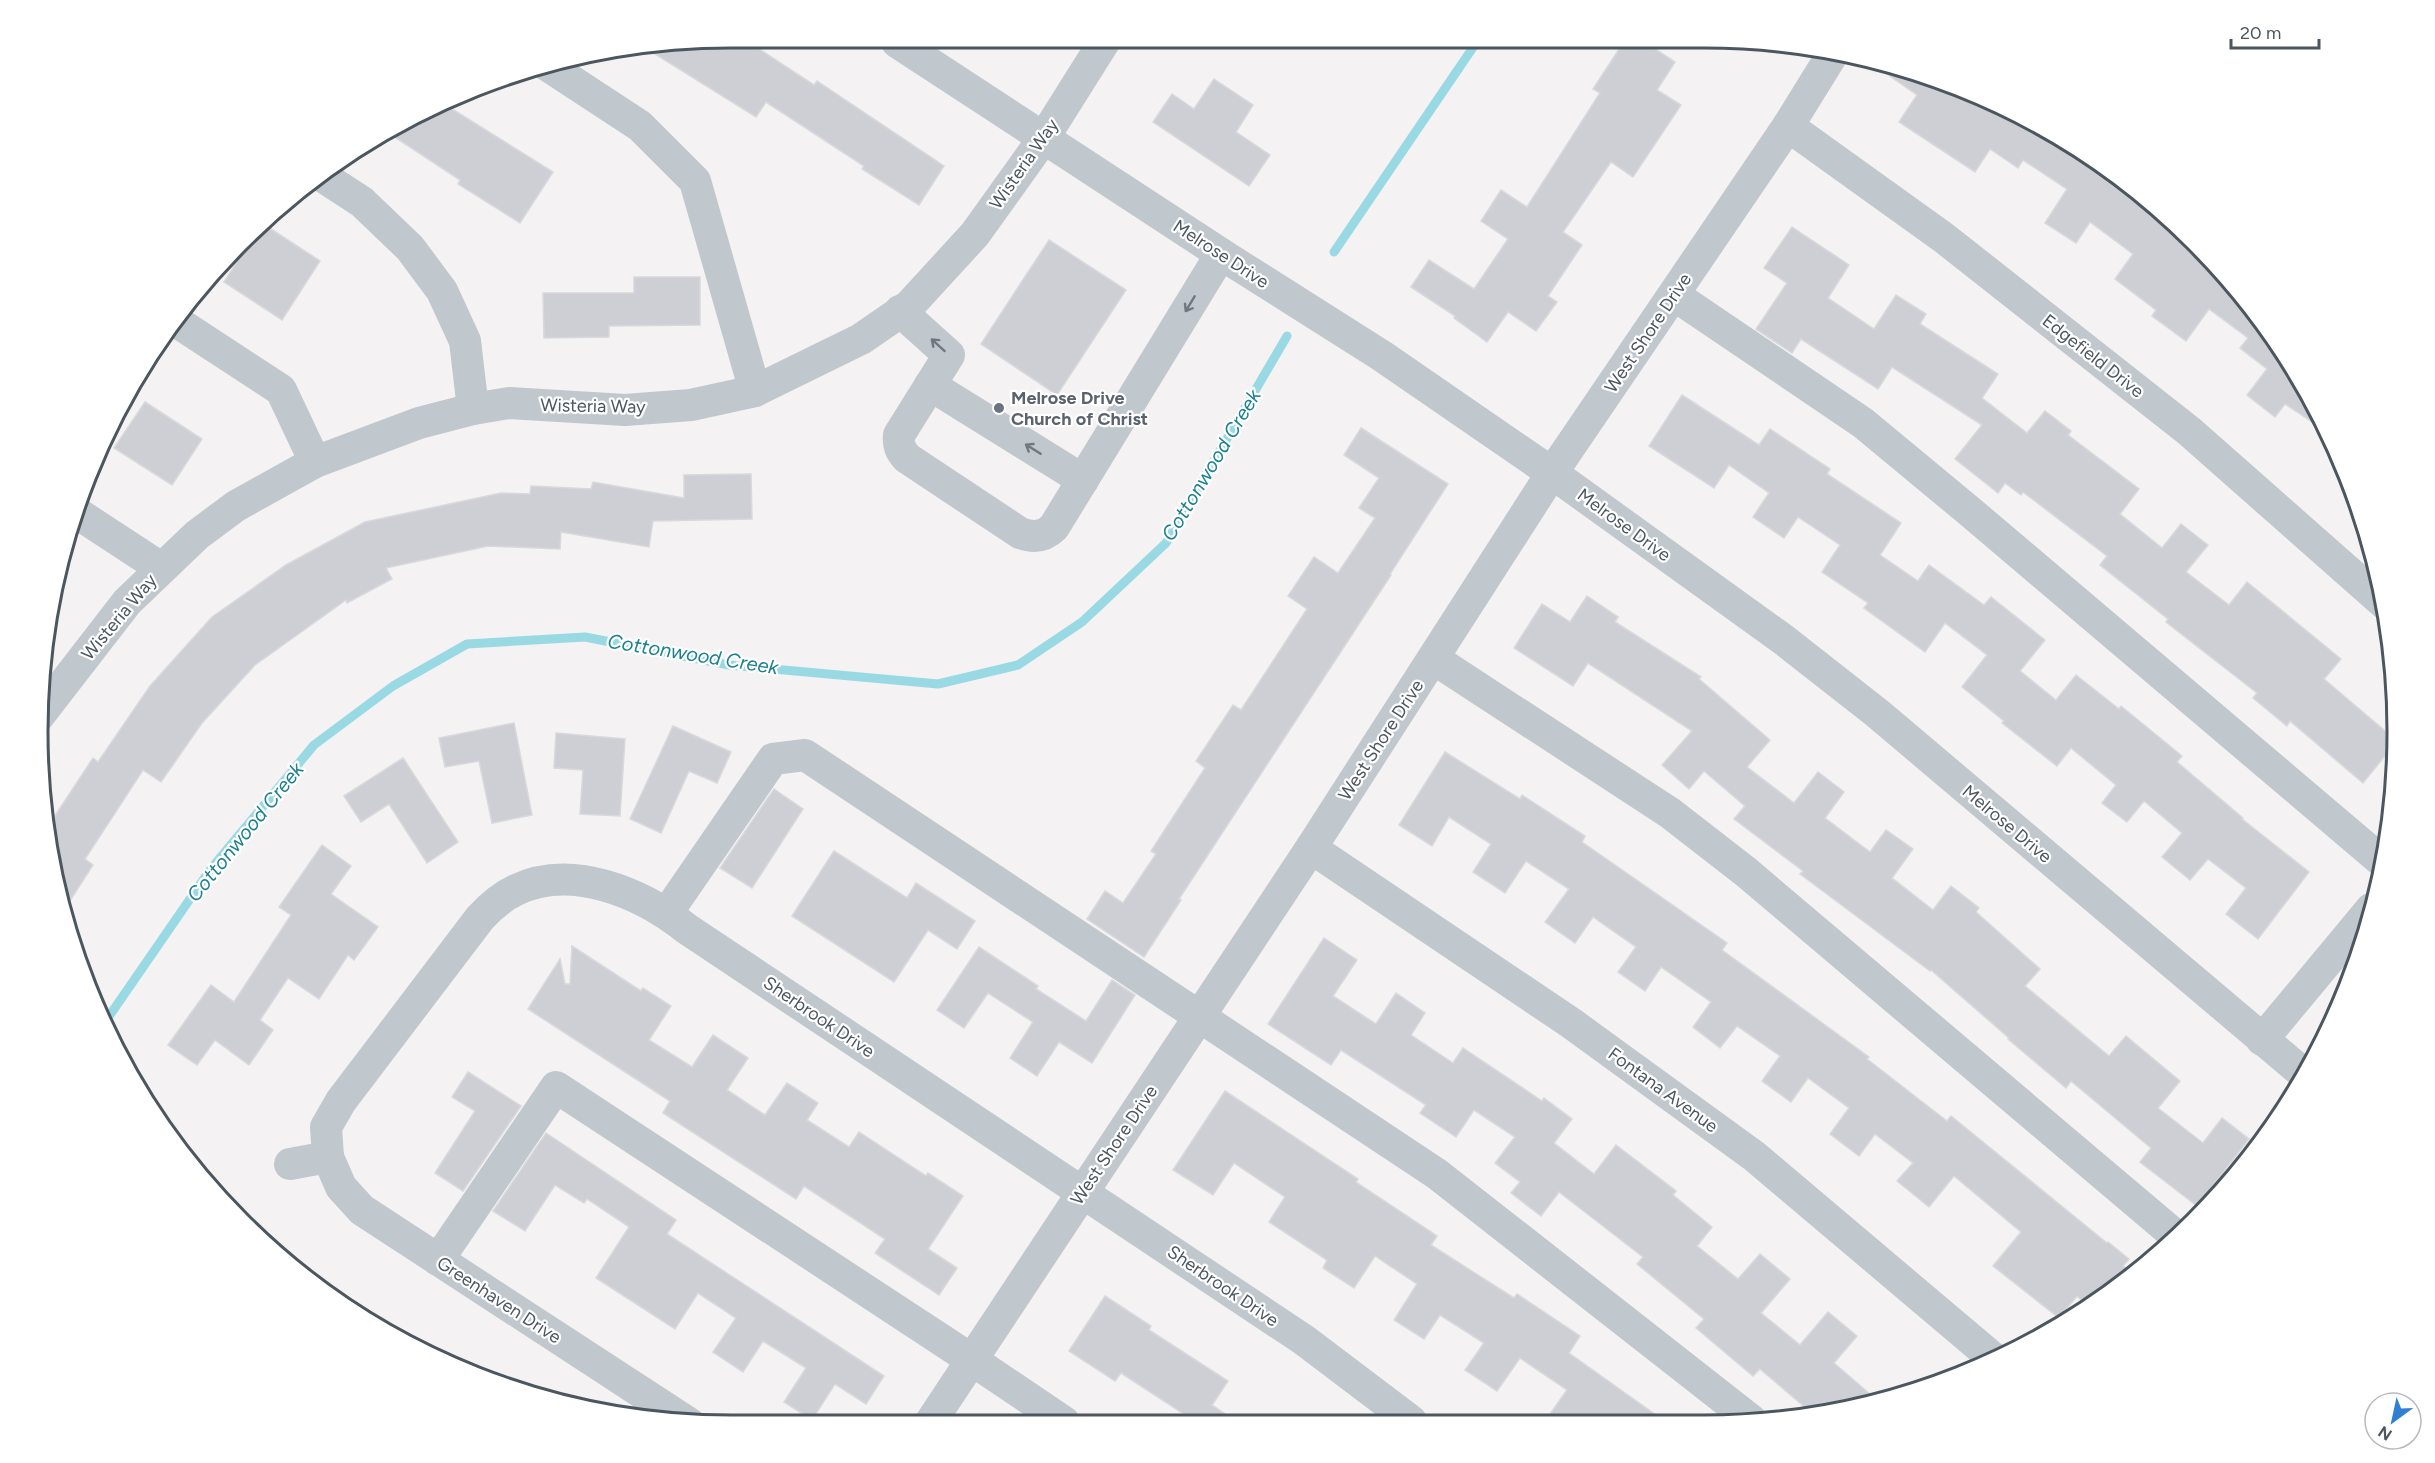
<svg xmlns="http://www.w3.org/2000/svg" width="2435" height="1463" font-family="Figtree,sans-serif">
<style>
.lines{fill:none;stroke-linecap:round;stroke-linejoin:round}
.stream{stroke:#99d9e3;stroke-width:9}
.building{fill:#cdcfd4;stroke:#d7d9dc;stroke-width:1.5}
.minor{stroke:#c0c7cd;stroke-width:32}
.oneway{stroke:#6f787f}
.worship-dot{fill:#6b7280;stroke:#fff;stroke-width:2}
.labels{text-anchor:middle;stroke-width:4.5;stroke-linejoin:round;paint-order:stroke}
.street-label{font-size:18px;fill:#4c565e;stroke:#fff}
.worship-label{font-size:18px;font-weight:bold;fill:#5b616d;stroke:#fff;text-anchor:start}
.water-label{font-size:20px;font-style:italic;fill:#1c8091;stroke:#fff}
.rim{fill:none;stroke:#4c565e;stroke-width:3}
</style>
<rect width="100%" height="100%" fill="#f4f2f2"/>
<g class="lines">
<g class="stream">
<path d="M 1334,252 L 1478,40"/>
<path d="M 103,1025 L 210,870 L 314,745 L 393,686 L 467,644 L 585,637 L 729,665 L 938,684 L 1018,665 L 1082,622 L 1166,543 L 1287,336"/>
</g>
</g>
<g class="building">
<path d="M 1640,39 L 1675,62 L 1657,90 L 1681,105 L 1633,177 L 1611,162 L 1563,232 L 1582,245 L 1548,296 L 1557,302 L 1536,331 L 1508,312 L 1487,342 L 1454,318 L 1455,316 L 1411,287 L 1429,260 L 1474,289 L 1508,239 L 1481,221 L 1501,190 L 1527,207 L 1600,93 L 1593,89 L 1625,40 Z"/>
<path d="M 750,43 L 814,85 L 817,81 L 944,166 L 919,205 L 862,169 L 864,166 L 766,102 L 756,117 L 639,44 Z"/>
<path d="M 1871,63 L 1927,74 L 2089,155 L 2194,241 L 2281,346 L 2326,431 L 2285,404 L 2275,417 L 2247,395 L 2267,369 L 2240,348 L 2248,338 L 2209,309 L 2186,341 L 2152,316 L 2156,310 L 2115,279 L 2133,254 L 2090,222 L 2076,243 L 2045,223 L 2067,189 L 2023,160 L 2018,168 L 1990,149 L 1975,172 L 1899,122 L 1917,95 Z"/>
<path d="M 1214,79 L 1253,105 L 1236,132 L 1270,155 L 1249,186 L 1153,122 L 1172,94 L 1194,109 Z"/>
<path d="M 441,102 L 553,172 L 520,223 L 458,184 L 460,180 L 387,132 L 424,109 Z"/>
<path d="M 265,225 L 320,261 L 282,320 L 224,282 L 253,237 Z"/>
<path d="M 1792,227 L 1849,265 L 1828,298 L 1874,329 L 1896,295 L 1926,314 L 1920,324 L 1998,374 L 1982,398 L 2027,433 L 2045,411 L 2071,431 L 2068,435 L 2139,489 L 2120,514 L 2162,548 L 2181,524 L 2208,545 L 2186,572 L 2229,605 L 2247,582 L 2341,659 L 2324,679 L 2397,741 L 2363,783 L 2290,721 L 2287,726 L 2253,698 L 2257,693 L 2166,622 L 2168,619 L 2100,565 L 2107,556 L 2023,492 L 2021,495 L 2005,483 L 1998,493 L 1955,459 L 1982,425 L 1892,367 L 1878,389 L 1801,339 L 1792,353 L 1756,329 L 1787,283 L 1764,268 Z"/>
<path d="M 1049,240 L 1126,290 L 1057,395 L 981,344 Z"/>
<path d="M 634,277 L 700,277 L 700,325 L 609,326 L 609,337 L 544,338 L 543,293 L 634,293 Z"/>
<path d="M 1682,395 L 1759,445 L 1770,429 L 1830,469 L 1827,474 L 1901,523 L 1880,555 L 1918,581 L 1929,565 L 1984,605 L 1991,597 L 2045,640 L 2020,671 L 2056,700 L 2076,675 L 2119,709 L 2121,706 L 2182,756 L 2177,762 L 2243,818 L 2242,819 L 2309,872 L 2258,939 L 2226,914 L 2246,888 L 2208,859 L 2190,880 L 2162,857 L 2182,833 L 2144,801 L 2127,822 L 2102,803 L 2116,785 L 2071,748 L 2057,766 L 2002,723 L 2004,721 L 1962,687 L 1987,655 L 1945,623 L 1925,652 L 1864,608 L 1868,603 L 1822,572 L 1840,545 L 1798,517 L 1784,538 L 1753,517 L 1769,493 L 1729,465 L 1714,488 L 1649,446 Z"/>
<path d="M 145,402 L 202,439 L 172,485 L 114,448 Z"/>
<path d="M 1361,428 L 1448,484 L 1390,574 L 1391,575 L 1179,899 L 1181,900 L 1144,957 L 1087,919 L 1105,891 L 1123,903 L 1156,854 L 1151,851 L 1205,768 L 1196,761 L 1233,705 L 1241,710 L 1307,609 L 1288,596 L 1314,557 L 1338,573 L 1375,518 L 1359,508 L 1379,478 L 1344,455 Z"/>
<path d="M 751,474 L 752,519 L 653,521 L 649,547 L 561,532 L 560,549 L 488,546 L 386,568 L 392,579 L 347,603 L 346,600 L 255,665 L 202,723 L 161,782 L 143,770 L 85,859 L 93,865 L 64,910 L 45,831 L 93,758 L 98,762 L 150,686 L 212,617 L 286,565 L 365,522 L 501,493 L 530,494 L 531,486 L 591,489 L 593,482 L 684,498 L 684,475 Z"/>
<path d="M 1587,596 L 1618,617 L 1615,622 L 1701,677 L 1699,679 L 1770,740 L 1747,767 L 1794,803 L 1818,772 L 1844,792 L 1825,818 L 1870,852 L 1886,830 L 1913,849 L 1892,878 L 1933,910 L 1951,886 L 1979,908 L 1976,912 L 2040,969 L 2025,986 L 2109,1056 L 2126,1036 L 2180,1081 L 2158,1108 L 2203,1143 L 2222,1118 L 2249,1139 L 2197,1206 L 2140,1162 L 2151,1148 L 2071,1081 L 2066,1088 L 2008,1039 L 2009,1038 L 1931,970 L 1930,971 L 1800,874 L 1803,871 L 1734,819 L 1745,806 L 1704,771 L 1689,789 L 1662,765 L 1692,731 L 1588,663 L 1573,686 L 1514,648 L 1542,604 L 1570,622 Z"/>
<path d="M 514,723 L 532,815 L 492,823 L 479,761 L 445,767 L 439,738 Z"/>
<path d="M 673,726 L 731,752 L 717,783 L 689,771 L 661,833 L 630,819 Z"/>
<path d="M 556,733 L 625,739 L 620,816 L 580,814 L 583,770 L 554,768 Z"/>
<path d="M 1445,752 L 1520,799 L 1522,795 L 1585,836 L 1582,842 L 1727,943 L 1722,950 L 1869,1057 L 1867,1059 L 1947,1121 L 1951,1116 L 2107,1243 L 2108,1242 L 2129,1259 L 2123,1266 L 2130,1272 L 2087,1305 L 2077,1296 L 2059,1318 L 1993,1266 L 2021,1232 L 1954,1176 L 1929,1207 L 1897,1181 L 1913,1163 L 1875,1134 L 1859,1156 L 1830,1134 L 1849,1108 L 1808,1078 L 1791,1102 L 1762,1081 L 1780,1056 L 1737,1026 L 1720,1048 L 1693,1027 L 1711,1002 L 1661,967 L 1645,991 L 1618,972 L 1636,947 L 1593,917 L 1575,943 L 1545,922 L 1569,889 L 1526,861 L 1505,893 L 1473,872 L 1491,844 L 1449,817 L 1432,846 L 1399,825 Z"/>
<path d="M 403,758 L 458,842 L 427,863 L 389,804 L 361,822 L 344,796 Z"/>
<path d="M 774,789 L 803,809 L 752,888 L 720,868 Z"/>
<path d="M 322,845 L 351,866 L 331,894 L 378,927 L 354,960 L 348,955 L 319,999 L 288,978 L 260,1020 L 273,1030 L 249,1065 L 215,1040 L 197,1065 L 168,1045 L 211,985 L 234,1002 L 291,915 L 279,907 Z"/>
<path d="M 834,851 L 907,898 L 916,883 L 975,921 L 957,949 L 928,930 L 894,982 L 792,916 Z"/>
<path d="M 1324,938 L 1357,960 L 1333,996 L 1376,1024 L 1396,993 L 1425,1013 L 1411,1035 L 1453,1063 L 1463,1048 L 1542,1101 L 1544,1098 L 1572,1119 L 1554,1143 L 1594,1174 L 1616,1145 L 1676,1191 L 1673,1195 L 1712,1227 L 1697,1246 L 1738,1279 L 1760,1254 L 1790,1279 L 1761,1313 L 1800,1345 L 1828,1312 L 1857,1336 L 1834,1363 L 1877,1400 L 1814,1415 L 1760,1369 L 1753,1376 L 1696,1328 L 1704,1319 L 1637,1264 L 1643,1257 L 1559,1192 L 1541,1216 L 1511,1193 L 1520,1182 L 1495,1163 L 1515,1137 L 1474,1110 L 1456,1137 L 1420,1113 L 1426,1105 L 1341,1050 L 1331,1065 L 1268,1024 Z"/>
<path d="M 572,946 L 641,991 L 643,988 L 671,1006 L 649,1040 L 692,1067 L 713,1035 L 748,1058 L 727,1090 L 765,1115 L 787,1083 L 818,1103 L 807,1120 L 849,1147 L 859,1132 L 926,1176 L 928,1173 L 963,1196 L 928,1249 L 957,1268 L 939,1295 L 875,1253 L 885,1239 L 804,1186 L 796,1199 L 663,1113 L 670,1101 L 528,1009 L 560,959 L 565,984 L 570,984 Z"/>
<path d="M 979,947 L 1038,986 L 1036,989 L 1086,1021 L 1112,980 L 1135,995 L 1092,1063 L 1059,1042 L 1037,1076 L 1010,1058 L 1033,1022 L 988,993 L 964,1028 L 937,1010 Z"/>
<path d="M 468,1072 L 521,1106 L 463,1191 L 435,1173 L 475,1111 L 452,1097 Z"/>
<path d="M 1225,1091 L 1358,1179 L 1356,1182 L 1437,1236 L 1431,1245 L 1514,1298 L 1517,1294 L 1580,1336 L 1569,1353 L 1663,1420 L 1545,1421 L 1567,1390 L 1520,1358 L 1497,1391 L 1465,1370 L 1484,1343 L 1440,1315 L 1424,1339 L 1394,1320 L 1417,1284 L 1375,1256 L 1354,1288 L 1323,1268 L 1327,1260 L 1269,1222 L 1285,1197 L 1234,1163 L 1213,1195 L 1173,1170 Z"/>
<path d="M 546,1133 L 676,1220 L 667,1234 L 884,1376 L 866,1404 L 835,1384 L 812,1420 L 784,1402 L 806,1368 L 763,1341 L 743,1372 L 713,1352 L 736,1318 L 698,1293 L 675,1329 L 596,1278 L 629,1227 L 587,1199 L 584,1203 L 555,1185 L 525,1231 L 493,1211 Z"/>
<path d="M 1105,1296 L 1151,1326 L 1149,1330 L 1228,1381 L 1212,1405 L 1237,1422 L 1196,1422 L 1121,1373 L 1115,1381 L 1069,1351 Z"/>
</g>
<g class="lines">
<g class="minor">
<path d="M 897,42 L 1221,254 L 1382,356 L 1552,473 L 1784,640 L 1877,713 L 2304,1074"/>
<path d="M 547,65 L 640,126 L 695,181 L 755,391"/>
<path d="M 1788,126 L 1944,238 L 2189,431 L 2385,604"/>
<path d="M 319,174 L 362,202 L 410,248 L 442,291 L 465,341 L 473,409"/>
<path d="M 1674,295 L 1863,423 L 1968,510 L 2384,863"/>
<path d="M 900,311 L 949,355 L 899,435 C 898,445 900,450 907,458 L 1020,533 C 1033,538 1044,537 1054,527 L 1221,254"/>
<path d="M 174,320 L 281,390 L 315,462"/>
<path d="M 930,385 L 1083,480"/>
<path d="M 74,511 L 161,568"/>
<path d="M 1434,659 L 1670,813 L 1746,872 L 2176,1236"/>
<path d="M 38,717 L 127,602 L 197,535 L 236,506 L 315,462 L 419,423 L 473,409 L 509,403 L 625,410 L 691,405 L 755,391 L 861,339 L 909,306 L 975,234 L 1043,139 L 1104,42"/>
<path d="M 1311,848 L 1571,1023 L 1754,1156 L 1993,1358"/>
<path d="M 667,913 L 773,759 L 805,755 L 1437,1174 L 1751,1420"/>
<path d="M 2262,1040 L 2371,909"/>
<path d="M 328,1157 L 341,1187 L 362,1210 L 690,1424"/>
<path d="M 290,1164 L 328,1157 L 326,1127 L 341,1101 L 480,918 C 490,907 501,897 516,890 C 572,863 642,893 687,929 L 1304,1340 L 1411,1421"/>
<path d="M 438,1260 L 556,1087 L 972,1360 L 1064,1422"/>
<path d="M 930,1423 L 1311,848 L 1552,473 L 1788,126 L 1832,55"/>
</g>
</g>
<defs><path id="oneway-shaft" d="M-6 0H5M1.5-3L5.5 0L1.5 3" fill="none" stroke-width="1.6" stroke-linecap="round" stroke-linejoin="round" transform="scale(1.5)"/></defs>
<g class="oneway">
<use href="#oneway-shaft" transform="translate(1190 304) rotate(121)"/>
<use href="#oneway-shaft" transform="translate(938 345) rotate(-138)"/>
<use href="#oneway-shaft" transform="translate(1033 449) rotate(-148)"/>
</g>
<circle class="worship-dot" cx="999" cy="408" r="6"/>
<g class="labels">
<g class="street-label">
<text transform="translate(1024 164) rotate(-55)" y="6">Wisteria Way</text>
<text transform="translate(1221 254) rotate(33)" y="6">Melrose Drive</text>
<text transform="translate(1648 333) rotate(-56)" y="6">West Shore Drive</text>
<text transform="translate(2093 356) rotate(38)" y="6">Edgefield Drive</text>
<text transform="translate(593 406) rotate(1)" y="6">Wisteria Way</text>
<text transform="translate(1624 525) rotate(36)" y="6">Melrose Drive</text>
<text transform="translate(119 617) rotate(-50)" y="6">Wisteria Way</text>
<text transform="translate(1381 740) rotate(-57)" y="6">West Shore Drive</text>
<text transform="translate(2007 824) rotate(40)" y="6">Melrose Drive</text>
<text transform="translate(819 1017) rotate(34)" y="6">Sherbrook Drive</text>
<text transform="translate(1663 1090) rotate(36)" y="6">Fontana Avenue</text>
<text transform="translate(1114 1145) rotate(-56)" y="6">West Shore Drive</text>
<text transform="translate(1223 1286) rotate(34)" y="6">Sherbrook Drive</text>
<text transform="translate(499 1300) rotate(33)" y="6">Greenhaven Drive</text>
</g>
<g class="worship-label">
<text x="1011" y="404">Melrose Drive<tspan x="1011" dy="21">Church of Christ</tspan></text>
</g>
<g class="water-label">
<text transform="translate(1211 465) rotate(-59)" y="7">Cottonwood Creek</text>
<text transform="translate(693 654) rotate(9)" y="7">Cottonwood Creek</text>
<text transform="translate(245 832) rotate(-51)" y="7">Cottonwood Creek</text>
</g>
</g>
<path d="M0 0H2435V1463H0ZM731 48H1704A683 683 0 0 1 2387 731V732A683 683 0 0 1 1704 1415H731A683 683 0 0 1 48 732V731A683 683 0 0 1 731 48Z" fill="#fff" fill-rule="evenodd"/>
<path class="rim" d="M731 48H1704A683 683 0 0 1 2387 731V732A683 683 0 0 1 1704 1415H731A683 683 0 0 1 48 732V731A683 683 0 0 1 731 48Z"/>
<g transform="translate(2393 1421) rotate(213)"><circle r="28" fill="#ffffff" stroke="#b7bbbf" stroke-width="1.5"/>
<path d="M0-4.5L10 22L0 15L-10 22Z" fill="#2f80d1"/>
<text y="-9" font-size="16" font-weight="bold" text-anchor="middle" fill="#4c565e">N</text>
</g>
<path d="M2231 39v9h88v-9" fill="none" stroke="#4c565e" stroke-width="3"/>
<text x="2240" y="39" font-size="18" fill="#4c565e" stroke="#ffffff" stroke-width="4.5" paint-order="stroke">20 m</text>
</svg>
